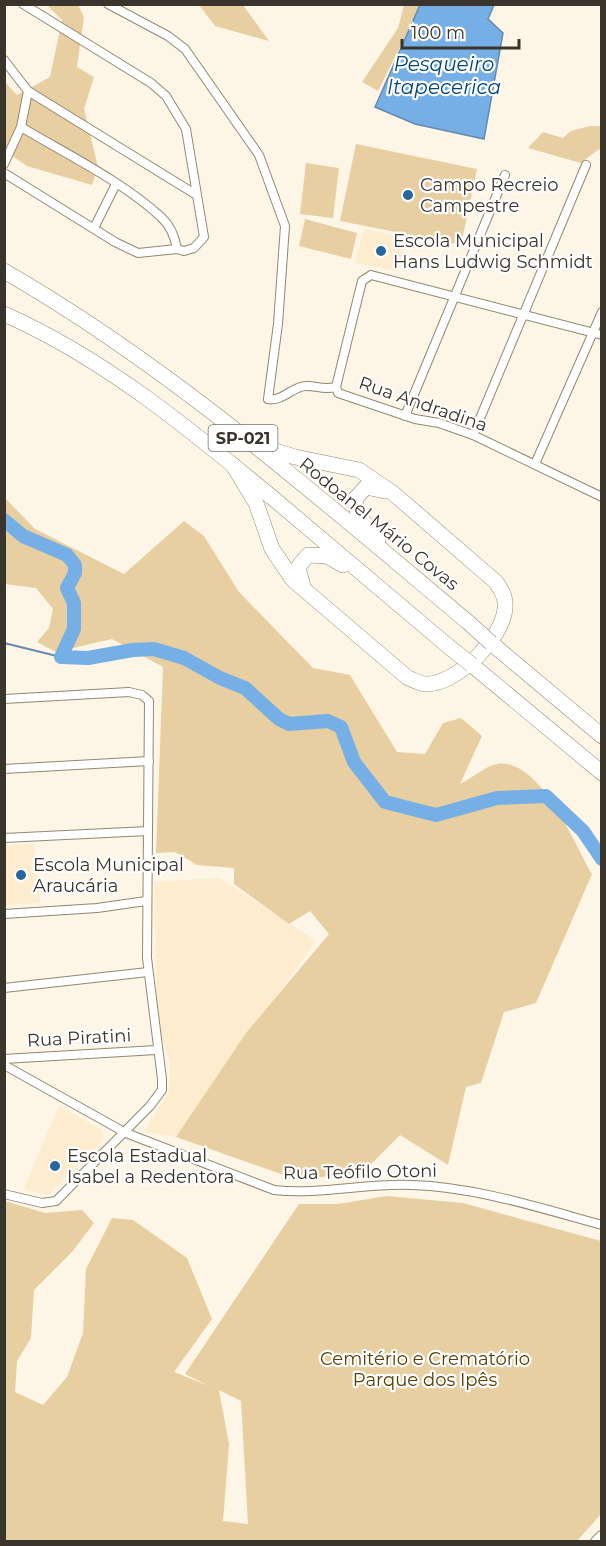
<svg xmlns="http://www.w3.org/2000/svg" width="606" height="1546" font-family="Montserrat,sans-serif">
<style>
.built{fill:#fdeccd}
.green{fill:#e8cfa2;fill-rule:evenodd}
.water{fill:#76afe5;stroke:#648aae;stroke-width:1.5}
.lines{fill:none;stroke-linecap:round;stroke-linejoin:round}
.stream{stroke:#648aae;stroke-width:2}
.river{stroke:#76afe5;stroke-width:14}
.street-casing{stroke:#938771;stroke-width:10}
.secondary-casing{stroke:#938771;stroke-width:14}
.highway-casing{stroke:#938771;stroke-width:16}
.street{stroke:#fff;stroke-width:8}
.secondary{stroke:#fff;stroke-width:12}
.highway{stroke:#fff;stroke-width:15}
.highway-bridge-casing{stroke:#938771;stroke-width:16;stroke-linecap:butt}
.highway-bridge{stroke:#fff;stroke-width:15}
.poi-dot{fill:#26679d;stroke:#fff;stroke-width:2}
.labels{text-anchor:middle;stroke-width:4.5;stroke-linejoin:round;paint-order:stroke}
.shield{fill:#fff;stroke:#75726b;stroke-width:1.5}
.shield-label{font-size:16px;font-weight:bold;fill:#3a352c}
.poi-label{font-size:18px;fill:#3a352c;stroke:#fff;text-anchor:start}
.street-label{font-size:18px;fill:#3a352c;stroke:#fff}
.park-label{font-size:18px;fill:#594005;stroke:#fff}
.water-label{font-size:20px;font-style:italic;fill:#004676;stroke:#fff}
</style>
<rect width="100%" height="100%" fill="#fdf5e6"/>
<g class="built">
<path d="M 364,229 L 406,238 L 398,271 L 355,263 Z"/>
<path d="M 34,844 L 40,903 L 5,905 L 5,846 Z"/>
<path d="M 220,878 L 316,941 L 176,1137 L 144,1132 L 169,1092 L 170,1062 L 158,1025 L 154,882 Z"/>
<path d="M 59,1106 L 100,1129 L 104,1134 L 101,1143 L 48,1195 L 24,1189 Z"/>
</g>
<g class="green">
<path d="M 47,5 L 78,5 L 84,17 L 77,67 L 94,77 L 84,109 L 98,167 L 92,185 L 27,166 L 5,151 L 4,81 L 17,95 L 50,77 L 62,20 Z"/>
<path d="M 199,5 L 243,5 L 269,41 L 215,26 Z"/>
<path d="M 404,5 L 421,5 L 378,91 L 362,82 L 398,28 Z"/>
<path d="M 590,126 L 601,126 L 601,152 L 599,149 L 581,163 L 528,148 L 543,132 L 563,138 L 571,131 Z"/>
<path d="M 356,144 L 477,169 L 461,245 L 340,221 Z"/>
<path d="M 306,163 L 339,168 L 333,218 L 300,214 Z"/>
<path d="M 305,219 L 357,233 L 351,259 L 299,246 Z"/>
<path d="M 4,497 L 35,529 L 124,574 L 184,521 L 204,536 L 239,592 L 313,668 L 350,675 L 397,752 L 425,754 L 443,723 L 461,718 L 482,736 L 460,784 C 471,779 485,766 497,764 C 540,757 574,843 592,874 L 536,1003 L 504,1012 L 481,1083 L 466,1087 L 448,1165 L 400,1135 L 363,1172 L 298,1180 L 176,1137 L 246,1033 L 329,934 L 310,911 L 289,924 L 234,884 L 234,868 L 197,865 L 175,852 L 156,853 L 163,667 L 112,639 L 56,652 L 37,642 L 49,628 L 53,609 L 36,588 L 5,584 Z"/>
<path d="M 387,1196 L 463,1203 L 601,1241 L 601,1514 L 577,1541 L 5,1541 L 5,1201 L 45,1213 L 82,1210 L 94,1223 L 72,1252 L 34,1290 L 31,1338 L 17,1361 L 15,1392 L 43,1405 L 67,1377 L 83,1333 L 86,1269 L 112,1218 L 133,1220 L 187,1258 L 212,1319 L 174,1372 L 209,1386 L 185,1374 L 299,1204 L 338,1204 ZM 219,1390 L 241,1401 L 248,1524 L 223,1521 L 229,1444 Z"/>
</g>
<path class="water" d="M 420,5 L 494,5 L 488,19 L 503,33 L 484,139 L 415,124 L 375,107 Z"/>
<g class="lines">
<path class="stream" d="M 4,643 L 61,657"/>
<path class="river" d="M 4,520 L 23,536 L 67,555 L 75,565 L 75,573 L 67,588 L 74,603 L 74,629 L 61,657 L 88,658 L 133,650 L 154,649 L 184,658 L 220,678 L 245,688 L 279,719 L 289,724 L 328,721 L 341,727 L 354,762 L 385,802 L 436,815 L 497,798 L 546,796 L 583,831 L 602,859"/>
<g class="street-casing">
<g id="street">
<path d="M 108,4 L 168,36 L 185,49 L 259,155 L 285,226 L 278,324 L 268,399 C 282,402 293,386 306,386 C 319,386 322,390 336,387"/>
<path d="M 4,60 L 28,91 L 21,127 L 4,164"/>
<path d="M 28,91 L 195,194"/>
<path d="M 21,127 C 66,154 122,181 161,217 C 171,226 175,237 177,249"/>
<path d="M 4,173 L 115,242 L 138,253 L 177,249 L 184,251 L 194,248 L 204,237 L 186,129 L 166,96 L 151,83 L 23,4"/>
<path d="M 94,228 L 116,184"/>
<path d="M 336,387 L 362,281 L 371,275 L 602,335"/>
<path d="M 336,387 L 338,393 L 415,419 L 439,423 L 473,435 L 602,497"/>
<path d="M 405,416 L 505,175"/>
<path d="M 473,435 L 586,165"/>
<path d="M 535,464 L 602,312"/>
<path d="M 4,699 L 129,692 L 142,695 L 149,701 L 147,958 L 162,1079 L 162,1090 L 150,1106 L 56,1201 L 42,1203 L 4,1194"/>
<path d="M 4,769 L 149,761"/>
<path d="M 4,838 L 148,831"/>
<path d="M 4,914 L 97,908 L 146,901"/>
<path d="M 4,988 L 148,972"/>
<path d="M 4,1059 L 156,1050"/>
<path d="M 4,1065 L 126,1133 L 274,1190 C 320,1195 366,1183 412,1185 C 476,1187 540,1208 602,1225"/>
</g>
</g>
<g class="secondary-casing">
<path id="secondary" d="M 597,1542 L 602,1537"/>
</g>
<g class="highway-casing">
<g id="highway">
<path d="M 4,271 C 170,366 323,501 469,623"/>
<path d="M 4,314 C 104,358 191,430 274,499 C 332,548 390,597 448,646"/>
<path d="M 233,465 L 256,503 L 272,549 L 293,580 L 408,678 C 414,680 420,684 426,684 C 457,685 508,634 505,603 C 505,595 500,588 496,582 L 394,494 L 359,470 L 295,457 L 248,442"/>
<path d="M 378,539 C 368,527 355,516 355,499 L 366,487 L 385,491"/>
<path d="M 303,587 L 298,567 L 308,555 L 327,556 L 343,565"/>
<path d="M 491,643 L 602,736"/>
<path d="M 472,665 L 602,773"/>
</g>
</g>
<use href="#street" class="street"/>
<use href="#secondary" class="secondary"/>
<use href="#highway" class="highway"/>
<g class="highway-bridge-casing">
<g id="highway-bridge">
<path d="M 469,623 L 491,643"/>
<path d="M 448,646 L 472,665"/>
</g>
</g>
<use href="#highway-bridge" class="highway-bridge"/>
</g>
<g class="poi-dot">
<circle cx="408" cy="195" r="6"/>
<circle cx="381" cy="251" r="6"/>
<circle cx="21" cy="875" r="6"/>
<circle cx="55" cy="1166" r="6"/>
</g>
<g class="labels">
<rect class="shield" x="208.5" y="425" width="69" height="26" rx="4.5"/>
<g class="shield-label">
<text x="243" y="444">SP-021</text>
</g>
<g class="poi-label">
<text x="420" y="191">Campo Recreio<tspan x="420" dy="21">Campestre</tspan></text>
<text x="393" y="247">Escola Municipal<tspan x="393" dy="21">Hans Ludwig Schmidt</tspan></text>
<text x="33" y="871">Escola Municipal<tspan x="33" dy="21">Araucária</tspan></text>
<text x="67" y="1162">Escola Estadual<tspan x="67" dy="21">Isabel a Redentora</tspan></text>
</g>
<g class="street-label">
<text transform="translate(423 404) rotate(19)" y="6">Rua Andradina</text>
<text transform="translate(379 524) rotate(39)" y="6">Rodoanel Mário Covas</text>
<text transform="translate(79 1038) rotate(-3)" y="6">Rua Piratini</text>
<text transform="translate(360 1172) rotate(-1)" y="6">Rua Teófilo Otoni</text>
</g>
<g class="park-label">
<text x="425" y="1365">Cemitério e Crematório<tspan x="425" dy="21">Parque dos Ipês</tspan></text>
</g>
<g class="water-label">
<text x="444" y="71">Pesqueiro<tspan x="444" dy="23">Itapecerica</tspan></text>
</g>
</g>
<rect width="606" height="1546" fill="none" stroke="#3a352c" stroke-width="12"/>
<path d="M402 39v9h117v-9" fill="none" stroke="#3a352c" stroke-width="3"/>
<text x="411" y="39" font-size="18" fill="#3a352c" stroke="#ffffff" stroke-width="4.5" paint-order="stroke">100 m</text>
</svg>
